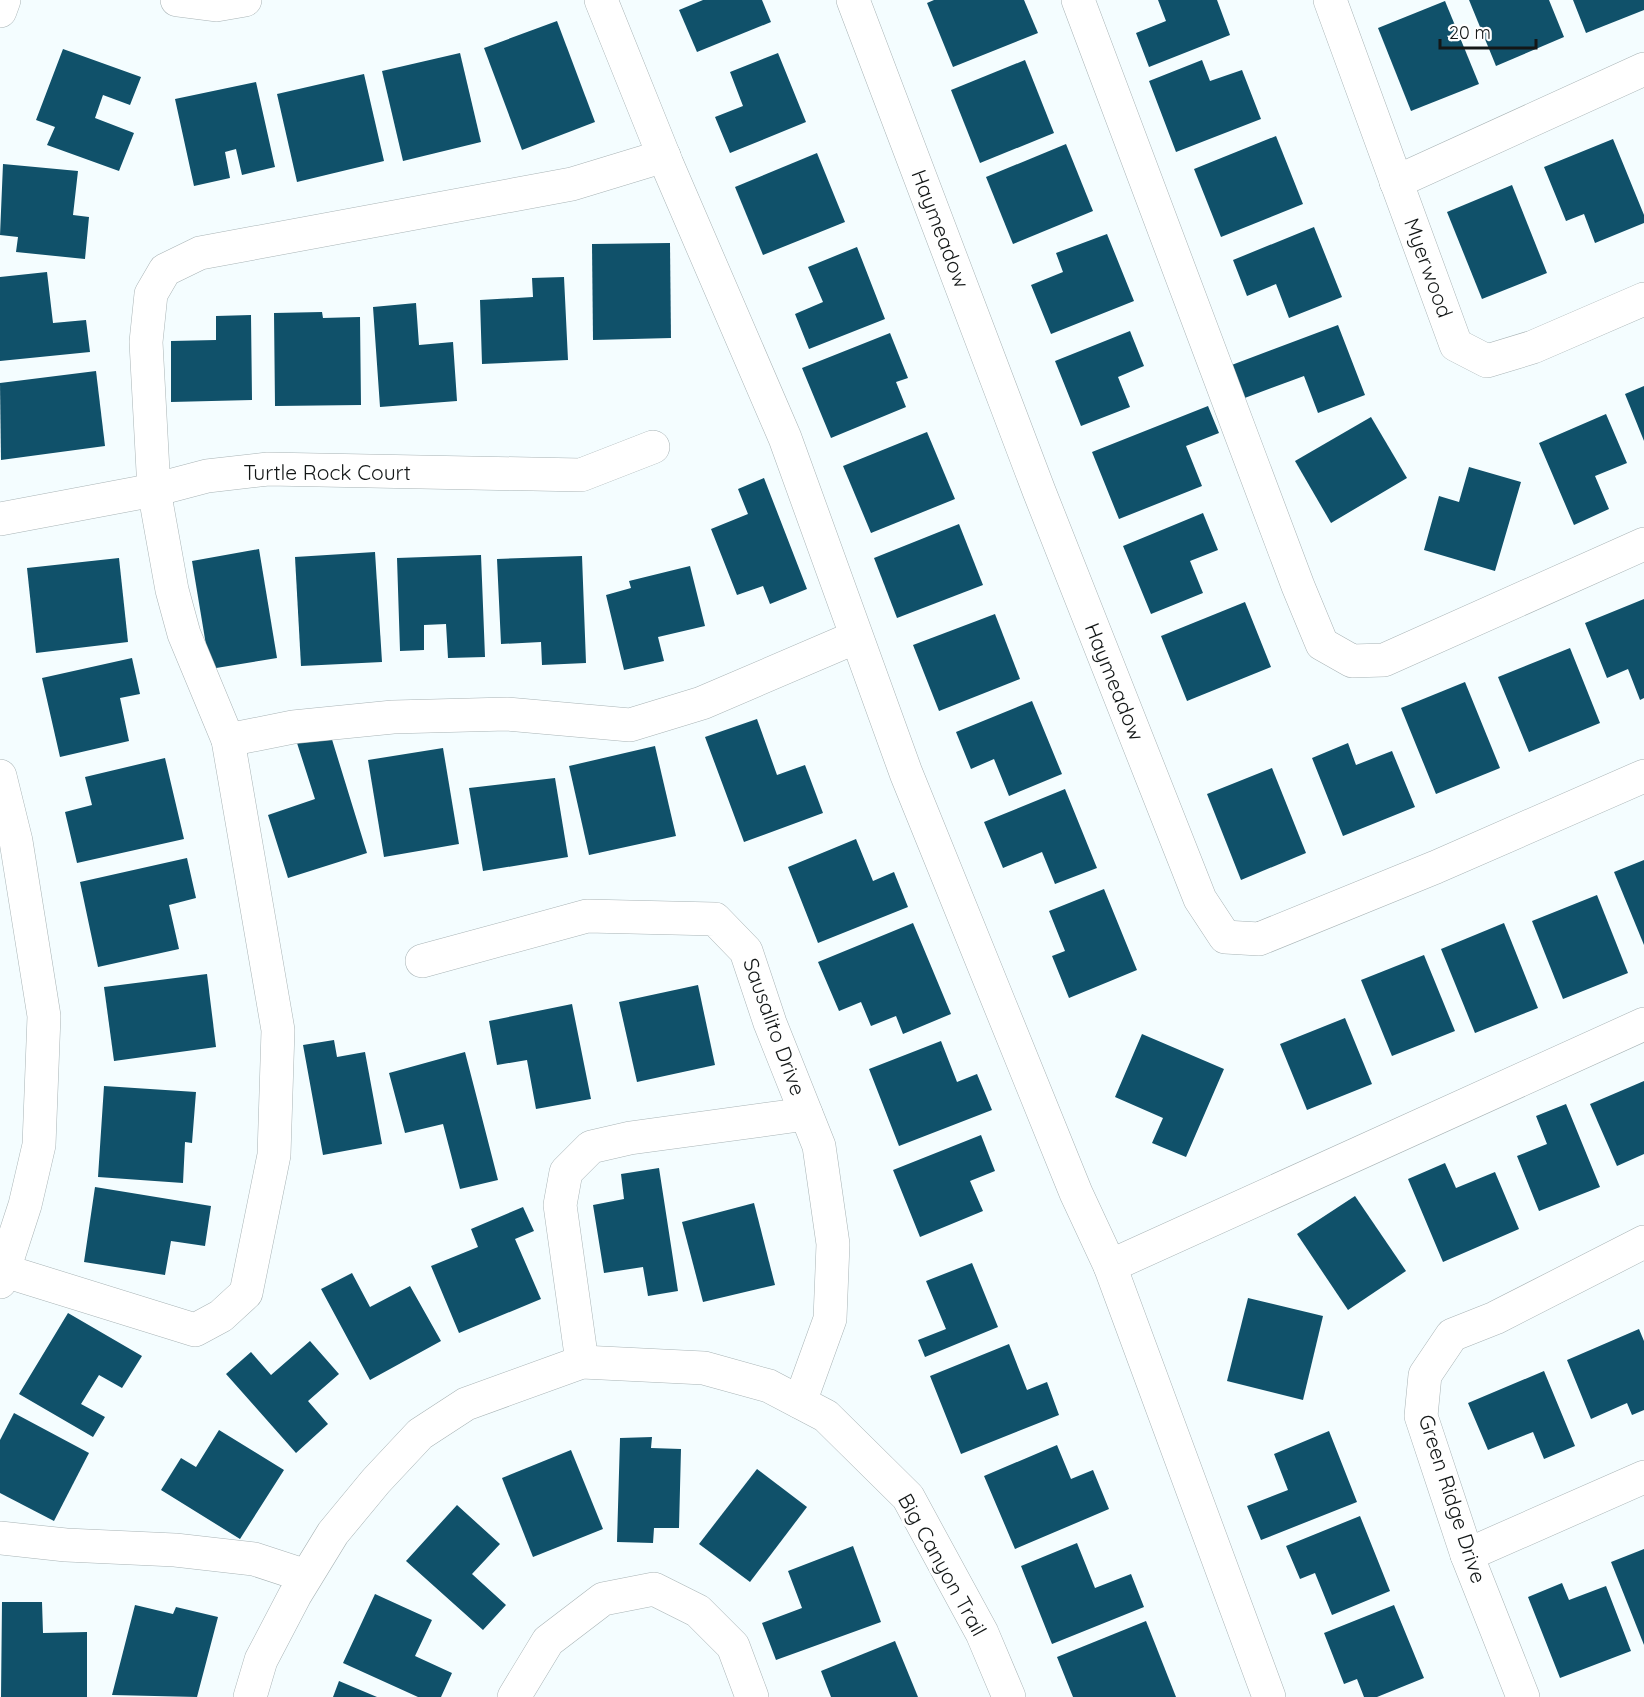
<svg xmlns="http://www.w3.org/2000/svg" width="1644" height="1697" font-family="Quicksand,sans-serif">
<style>
.building{fill:#10516a}
.lines{fill:none;stroke-linecap:round;stroke-linejoin:round}
.minor-casing{stroke:#a9b4b6;stroke-width:34}
.minor{stroke:#fff;stroke-width:33}
.labels{text-anchor:middle;stroke-width:6;stroke-linejoin:round;paint-order:stroke}
.street-label{font-size:21px;fill:#131717;stroke:#fff}
</style>
<rect width="100%" height="100%" fill="#f4fdff"/>
<g class="building">
<path d="M 703,0 L 762,0 L 771,22 L 697,52 L 679,10 Z"/>
<path d="M 934,0 L 1024,0 L 1038,33 L 953,67 L 927,3 Z"/>
<path d="M 1158,0 L 1217,0 L 1230,35 L 1149,67 L 1136,33 L 1166,21 Z"/>
<path d="M 1469,0 L 1549,0 L 1564,37 L 1496,66 Z"/>
<path d="M 1573,0 L 1644,0 L 1644,10 L 1586,33 Z"/>
<path d="M 1445,1 L 1479,84 L 1411,111 L 1378,28 Z"/>
<path d="M 557,21 L 595,122 L 522,150 L 484,48 Z"/>
<path d="M 63,49 L 141,77 L 130,105 L 103,95 L 95,118 L 134,133 L 119,171 L 47,145 L 55,127 L 36,120 Z"/>
<path d="M 460,53 L 481,142 L 403,161 L 382,71 Z"/>
<path d="M 778,53 L 806,122 L 730,153 L 715,117 L 743,106 L 730,72 Z"/>
<path d="M 1025,60 L 1054,133 L 980,163 L 951,90 Z"/>
<path d="M 1202,60 L 1210,81 L 1242,70 L 1261,119 L 1176,152 L 1149,81 Z"/>
<path d="M 364,74 L 384,161 L 297,182 L 277,94 Z"/>
<path d="M 256,82 L 275,167 L 242,175 L 236,149 L 225,152 L 230,178 L 194,186 L 175,99 Z"/>
<path d="M 1276,136 L 1303,204 L 1221,237 L 1194,169 Z"/>
<path d="M 1613,139 L 1644,215 L 1644,223 L 1595,243 L 1584,214 L 1566,221 L 1544,167 Z"/>
<path d="M 1066,144 L 1093,211 L 1013,244 L 986,177 Z"/>
<path d="M 817,153 L 845,222 L 763,255 L 735,187 Z"/>
<path d="M 3,164 L 78,171 L 73,215 L 89,217 L 85,259 L 16,252 L 18,237 L 0,235 Z"/>
<path d="M 1512,185 L 1547,273 L 1482,299 L 1447,212 Z"/>
<path d="M 1314,227 L 1342,297 L 1289,318 L 1276,284 L 1247,296 L 1233,260 Z"/>
<path d="M 1107,234 L 1134,301 L 1051,334 L 1031,285 L 1063,272 L 1056,253 Z"/>
<path d="M 670,243 L 671,338 L 593,340 L 592,244 Z"/>
<path d="M 857,247 L 885,319 L 809,349 L 795,314 L 823,302 L 808,267 Z"/>
<path d="M 47,272 L 53,323 L 86,320 L 90,352 L 0,361 L 0,277 Z"/>
<path d="M 564,277 L 568,360 L 482,364 L 480,300 L 533,297 L 532,278 Z"/>
<path d="M 416,303 L 419,345 L 453,342 L 457,401 L 380,407 L 373,307 Z"/>
<path d="M 322,312 L 323,318 L 360,317 L 361,405 L 275,406 L 274,313 Z"/>
<path d="M 251,315 L 252,400 L 171,402 L 171,341 L 216,340 L 216,316 Z"/>
<path d="M 1338,325 L 1365,395 L 1318,413 L 1304,376 L 1242,399 L 1229,366 Z"/>
<path d="M 1130,331 L 1144,366 L 1118,377 L 1130,407 L 1081,426 L 1055,361 Z"/>
<path d="M 890,333 L 908,378 L 896,382 L 906,407 L 831,438 L 802,368 Z"/>
<path d="M 96,371 L 105,446 L 1,460 L 0,383 Z"/>
<path d="M 1644,386 L 1644,441 L 1625,394 Z"/>
<path d="M 1208,406 L 1219,433 L 1186,446 L 1202,486 L 1119,519 L 1092,452 Z"/>
<path d="M 1606,414 L 1627,463 L 1595,476 L 1609,509 L 1574,525 L 1539,443 Z"/>
<path d="M 1371,417 L 1407,478 L 1331,523 L 1295,461 Z"/>
<path d="M 927,432 L 955,499 L 871,533 L 843,466 Z"/>
<path d="M 1469,467 L 1521,482 L 1495,571 L 1424,550 L 1439,496 L 1459,502 Z"/>
<path d="M 764,478 L 807,589 L 770,604 L 763,586 L 737,595 L 711,529 L 748,514 L 738,489 Z"/>
<path d="M 1203,513 L 1218,550 L 1190,561 L 1203,593 L 1151,614 L 1123,546 Z"/>
<path d="M 959,524 L 983,585 L 897,618 L 874,558 Z"/>
<path d="M 259,549 L 277,658 L 210,669 L 192,561 Z"/>
<path d="M 375,552 L 382,662 L 301,666 L 295,557 Z"/>
<path d="M 481,555 L 485,657 L 448,658 L 446,624 L 424,625 L 424,650 L 400,651 L 397,558 Z"/>
<path d="M 582,556 L 586,663 L 542,665 L 541,642 L 501,644 L 497,559 Z"/>
<path d="M 119,558 L 128,642 L 36,653 L 27,568 Z"/>
<path d="M 690,566 L 705,626 L 658,637 L 664,661 L 624,670 L 606,595 L 631,588 L 629,581 Z"/>
<path d="M 1644,599 L 1644,698 L 1640,700 L 1628,669 L 1607,678 L 1585,623 Z"/>
<path d="M 1245,602 L 1271,667 L 1187,701 L 1161,636 Z"/>
<path d="M 995,614 L 1020,679 L 939,711 L 913,645 Z"/>
<path d="M 1570,648 L 1600,723 L 1529,752 L 1498,677 Z"/>
<path d="M 132,658 L 140,694 L 120,698 L 129,741 L 60,757 L 42,678 Z"/>
<path d="M 1465,682 L 1500,768 L 1436,794 L 1401,708 Z"/>
<path d="M 1032,701 L 1062,774 L 1009,796 L 994,759 L 971,769 L 956,732 Z"/>
<path d="M 757,719 L 777,775 L 805,765 L 823,813 L 744,842 L 705,737 Z"/>
<path d="M 330,733 L 367,853 L 288,878 L 268,815 L 315,799 L 297,743 Z"/>
<path d="M 1348,743 L 1356,765 L 1392,751 L 1415,807 L 1343,836 L 1312,758 Z"/>
<path d="M 655,746 L 676,836 L 589,855 L 569,766 Z"/>
<path d="M 443,748 L 459,844 L 384,857 L 368,760 Z"/>
<path d="M 165,758 L 184,839 L 77,863 L 65,812 L 92,805 L 85,777 Z"/>
<path d="M 1272,768 L 1306,853 L 1241,880 L 1207,794 Z"/>
<path d="M 555,778 L 568,857 L 483,871 L 469,788 Z"/>
<path d="M 1065,789 L 1097,868 L 1055,884 L 1042,852 L 1003,868 L 984,822 Z"/>
<path d="M 856,839 L 873,881 L 894,872 L 908,907 L 818,943 L 788,867 Z"/>
<path d="M 187,858 L 196,898 L 169,905 L 179,949 L 98,967 L 80,882 Z"/>
<path d="M 1644,860 L 1644,945 L 1614,872 Z"/>
<path d="M 1104,889 L 1137,970 L 1069,998 L 1052,956 L 1065,951 L 1049,911 Z"/>
<path d="M 1597,895 L 1628,973 L 1563,999 L 1532,921 Z"/>
<path d="M 913,923 L 951,1014 L 903,1034 L 896,1016 L 871,1026 L 861,1002 L 839,1011 L 818,962 Z"/>
<path d="M 1504,923 L 1538,1008 L 1475,1033 L 1441,949 Z"/>
<path d="M 1424,955 L 1455,1031 L 1392,1056 L 1361,980 Z"/>
<path d="M 207,974 L 216,1047 L 114,1061 L 104,987 Z"/>
<path d="M 698,985 L 715,1065 L 637,1082 L 619,1002 Z"/>
<path d="M 572,1004 L 591,1099 L 536,1109 L 527,1060 L 497,1065 L 489,1021 Z"/>
<path d="M 1345,1018 L 1372,1084 L 1307,1110 L 1280,1044 Z"/>
<path d="M 1142,1034 L 1224,1069 L 1186,1157 L 1152,1143 L 1163,1118 L 1115,1097 Z"/>
<path d="M 334,1040 L 337,1057 L 365,1052 L 382,1144 L 323,1155 L 303,1045 Z"/>
<path d="M 941,1041 L 957,1082 L 977,1074 L 992,1110 L 899,1146 L 869,1069 Z"/>
<path d="M 465,1052 L 498,1180 L 460,1189 L 443,1124 L 405,1133 L 389,1073 Z"/>
<path d="M 1644,1081 L 1644,1154 L 1617,1166 L 1590,1104 Z"/>
<path d="M 104,1086 L 196,1092 L 192,1143 L 185,1142 L 183,1183 L 98,1177 Z"/>
<path d="M 1566,1104 L 1600,1187 L 1539,1211 L 1517,1156 L 1547,1144 L 1536,1116 Z"/>
<path d="M 981,1135 L 995,1171 L 970,1181 L 983,1211 L 920,1237 L 893,1170 Z"/>
<path d="M 1445,1163 L 1456,1188 L 1495,1172 L 1519,1229 L 1443,1262 L 1408,1179 Z"/>
<path d="M 659,1168 L 678,1291 L 648,1296 L 643,1267 L 604,1273 L 593,1205 L 624,1199 L 621,1174 Z"/>
<path d="M 95,1187 L 211,1206 L 205,1246 L 171,1241 L 165,1275 L 84,1262 Z"/>
<path d="M 1355,1196 L 1406,1271 L 1348,1310 L 1297,1234 Z"/>
<path d="M 754,1203 L 775,1285 L 703,1302 L 682,1222 Z"/>
<path d="M 523,1207 L 534,1231 L 515,1239 L 541,1299 L 459,1333 L 431,1266 L 478,1247 L 471,1229 Z"/>
<path d="M 972,1263 L 998,1327 L 925,1357 L 918,1340 L 946,1329 L 926,1281 Z"/>
<path d="M 352,1273 L 370,1307 L 410,1286 L 441,1341 L 370,1380 L 321,1289 Z"/>
<path d="M 1248,1298 L 1323,1316 L 1303,1400 L 1227,1381 Z"/>
<path d="M 68,1313 L 142,1356 L 122,1388 L 99,1375 L 81,1404 L 105,1417 L 93,1437 L 19,1394 Z"/>
<path d="M 1639,1329 L 1644,1341 L 1644,1410 L 1632,1415 L 1627,1403 L 1591,1419 L 1567,1360 Z"/>
<path d="M 310,1341 L 339,1374 L 308,1401 L 328,1424 L 296,1453 L 226,1374 L 251,1352 L 271,1375 Z"/>
<path d="M 1009,1344 L 1027,1390 L 1047,1382 L 1059,1415 L 961,1454 L 930,1376 Z"/>
<path d="M 1544,1371 L 1575,1446 L 1544,1459 L 1533,1432 L 1488,1450 L 1468,1403 Z"/>
<path d="M 14,1413 L 89,1453 L 54,1521 L 0,1493 L 0,1440 Z"/>
<path d="M 219,1430 L 284,1470 L 240,1539 L 161,1490 L 181,1458 L 196,1467 Z"/>
<path d="M 1329,1431 L 1357,1502 L 1261,1540 L 1247,1506 L 1288,1490 L 1274,1454 Z"/>
<path d="M 652,1437 L 651,1448 L 681,1449 L 679,1528 L 654,1528 L 653,1543 L 617,1542 L 620,1438 Z"/>
<path d="M 1057,1445 L 1071,1479 L 1093,1470 L 1109,1509 L 1015,1549 L 984,1476 Z"/>
<path d="M 571,1450 L 603,1529 L 533,1557 L 502,1478 Z"/>
<path d="M 757,1469 L 807,1507 L 750,1582 L 699,1544 Z"/>
<path d="M 457,1505 L 500,1544 L 472,1574 L 506,1605 L 483,1630 L 406,1561 Z"/>
<path d="M 1360,1516 L 1390,1591 L 1332,1615 L 1315,1573 L 1300,1579 L 1286,1546 Z"/>
<path d="M 1077,1543 L 1095,1588 L 1131,1574 L 1144,1607 L 1052,1644 L 1021,1566 Z"/>
<path d="M 853,1546 L 881,1622 L 776,1660 L 762,1623 L 802,1608 L 788,1571 Z"/>
<path d="M 1644,1549 L 1644,1645 L 1611,1562 Z"/>
<path d="M 1562,1583 L 1569,1600 L 1606,1586 L 1631,1651 L 1560,1678 L 1528,1597 Z"/>
<path d="M 375,1594 L 432,1620 L 415,1656 L 452,1673 L 441,1697 L 418,1697 L 343,1663 Z"/>
<path d="M 2,1602 L 42,1602 L 43,1633 L 87,1632 L 87,1697 L 1,1697 Z"/>
<path d="M 135,1605 L 173,1614 L 176,1607 L 218,1617 L 197,1697 L 112,1695 Z"/>
<path d="M 1394,1605 L 1424,1678 L 1377,1697 L 1364,1697 L 1357,1679 L 1344,1684 L 1324,1633 Z"/>
<path d="M 1146,1621 L 1176,1697 L 1073,1697 L 1057,1657 Z"/>
<path d="M 895,1641 L 918,1697 L 831,1697 L 821,1671 Z"/>
<path d="M 339,1681 L 377,1697 L 333,1697 Z"/>
</g>
<g class="lines">
<g class="minor-casing">
<g id="minor">
<path d="M 177,0 L 216,5 L 245,0"/>
<path d="M 601,0 L 667,164 L 785,438 L 906,773 L 1076,1193 L 1110,1266"/>
<path d="M 853,0 L 1039,491 L 1200,899 L 1225,937 L 1259,939 L 1436,867 L 1644,776"/>
<path d="M 1078,0 L 1298,586 L 1322,644 L 1352,661 L 1384,660 L 1644,544"/>
<path d="M 1330,0 L 1456,345 L 1487,361 L 1533,347 L 1644,299"/>
<path d="M 0,11 L 4,0"/>
<path d="M 1396,182 L 1644,69"/>
<path d="M 0,519 L 154,490 L 207,476 L 268,469 L 581,475 L 653,447"/>
<path d="M 228,740 L 293,727 L 393,717 L 507,714 L 630,725 L 702,703 L 856,637"/>
<path d="M 0,776 L 16,841 L 44,1016 L 39,1145 L 25,1205 L 0,1282"/>
<path d="M 422,961 L 587,916 L 715,919 L 746,951 L 770,1023 L 819,1146 L 833,1244 L 830,1319 L 800,1402"/>
<path d="M 5,1271 L 195,1330 L 221,1316 L 246,1293 L 274,1155 L 278,1030 L 228,740 L 184,634 L 172,590 L 154,490 L 146,342 L 151,294 L 165,270 L 200,253 L 572,184 L 664,156"/>
<path d="M 582,1362 L 560,1205 L 566,1172 L 591,1147 L 630,1138 L 806,1114"/>
<path d="M 0,1538 L 66,1545 L 175,1550 L 254,1559 L 306,1576"/>
<path d="M 1467,1555 L 1644,1477"/>
<path d="M 250,1697 L 261,1660 L 295,1595 L 333,1533 L 376,1481 L 420,1434 L 466,1404 L 582,1362 L 704,1368 L 769,1386 L 826,1416 L 908,1497 L 982,1633 L 1009,1697"/>
<path d="M 514,1697 L 548,1641 L 603,1599 L 654,1589 L 698,1611 L 733,1646 L 752,1697"/>
<path d="M 1269,1697 L 1110,1266 L 1644,1024"/>
<path d="M 1523,1697 L 1467,1555 L 1421,1416 L 1425,1375 L 1452,1335 L 1495,1318 L 1644,1242"/>
</g>
</g>
<use href="#minor" class="minor"/>
</g>
<g class="labels">
<g class="street-label">
<text transform="translate(940 229) rotate(69)" y="7">Haymeadow</text>
<text transform="translate(1428 268) rotate(70)" y="7">Myerwood</text>
<text x="327" y="480">Turtle Rock Court</text>
<text transform="translate(1114 682) rotate(68)" y="7">Haymeadow</text>
<text transform="translate(774 1027) rotate(70)" y="7">Sausalito Drive</text>
<text transform="translate(1452 1499) rotate(72)" y="7">Green Ridge Drive</text>
<text transform="translate(942 1565) rotate(61)" y="7">Big Canyon Trail</text>
</g>
</g>
<path d="M1440 39v9h96v-9" fill="none" stroke="#131717" stroke-width="3"/>
<text x="1449" y="39" font-size="18" fill="#131717" stroke="#ffffff" stroke-width="4.5" paint-order="stroke">20 m</text>
</svg>
